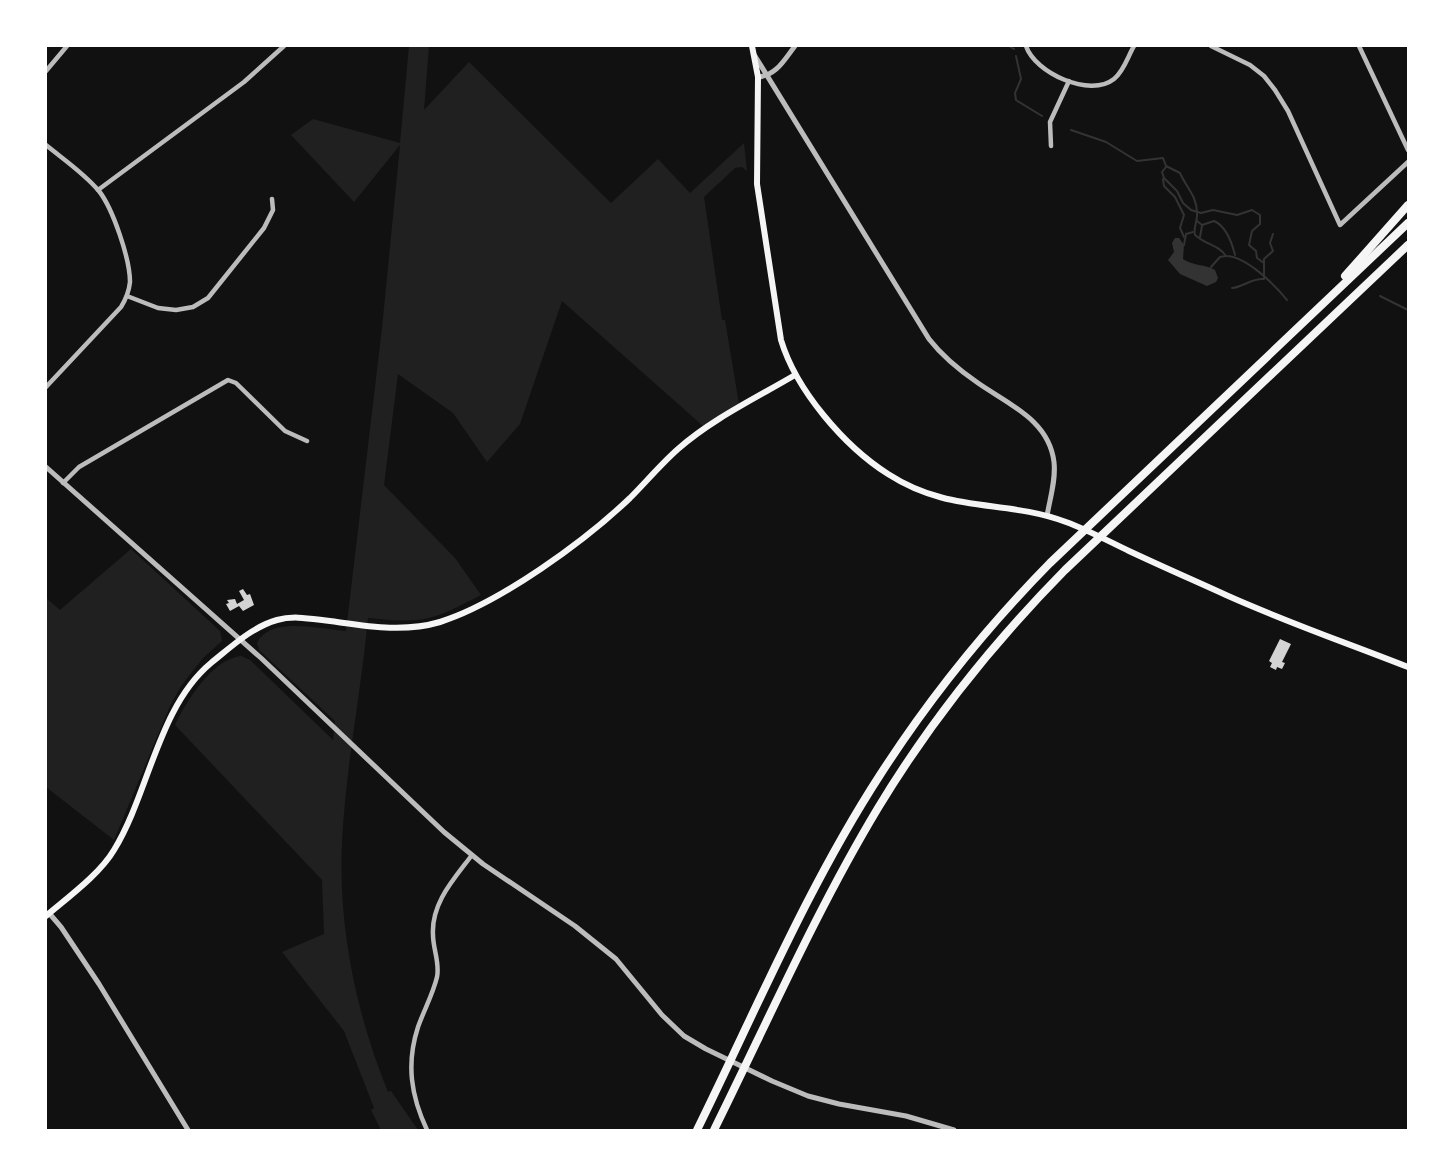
<svg xmlns="http://www.w3.org/2000/svg" width="1454" height="1176" font-family="'Exo 2',sans-serif">
<style>
.green{fill:#202020}
.water{fill:#333}
.lines{fill:none;stroke-linecap:round;stroke-linejoin:round}
.stream{stroke:#333;stroke-width:2}
.building{fill:#d3d3d3}
.minor{stroke:#bcbcbc;stroke-width:4.5}
.tertiary{stroke:#bcbcbc;stroke-width:5}
.secondary{stroke:#f5f5f5;stroke-width:6}
.motorway{stroke:#f5f5f5;stroke-width:8}
</style>
<rect width="100%" height="100%" fill="#111"/>
<g class="green">
<path d="M 409,46 L 429,46 L 424,110 L 469,62 L 611,203 L 658,159 L 690,193 L 744,143 L 747,171 L 742,167 L 735,168 L 704,197 L 722,320 L 725,320 L 739,404 L 703,426 L 562,301 L 520,424 L 487,462 L 453,413 L 398,374 L 384,485 L 455,558 L 481,595 C 431,621 424,624 368,618 C 361,692 346,766 342,841 C 338,928 356,1013 388,1092 L 391,1091 L 418,1130 L 381,1130 L 371,1110 L 374,1108 L 344,1031 L 282,952 L 324,934 L 322,880 L 175,725 C 186,702 212,659 241,656 L 250,660 L 333,740 L 335,721 L 259,650 L 257,643 C 271,615 322,630 346,631 L 382,328 L 400,145 L 354,202 L 291,135 L 313,119 L 400,143 Z"/>
<path d="M 131,549 L 220,631 L 222,641 L 203,658 L 181,686 L 170,706 L 114,840 L 46,787 L 46,598 L 60,610 Z"/>
</g>
<path class="water" d="M 1175,238 L 1179,238 L 1184,245 L 1183,259 C 1193,266 1205,264 1215,270 L 1218,278 L 1216,282 L 1207,286 L 1180,274 L 1168,260 L 1174,252 L 1172,243 Z"/>
<g class="lines">
<g class="stream">
<path d="M 1009,46 L 1014,49"/>
<path d="M 1016,56 L 1021,79 L 1015,93 L 1016,100 L 1042,116"/>
<path d="M 1071,130 L 1106,142 L 1137,161 L 1163,158 L 1166,166 L 1180,173 C 1186,187 1197,196 1197,213 C 1198,221 1193,227 1195,235 C 1206,245 1219,245 1226,256 C 1246,256 1275,285 1287,300"/>
<path d="M 1166,167 L 1162,172 L 1164,178 L 1177,191 L 1183,203 L 1191,210 L 1201,213 L 1213,210 L 1237,215 L 1252,210 L 1260,215 L 1260,224 L 1252,231 L 1249,245 L 1256,251 L 1257,258 L 1264,263"/>
<path d="M 1163,179 L 1164,186 L 1175,197 L 1184,215 L 1180,228 L 1184,237"/>
<path d="M 1197,221 L 1202,225 L 1214,221 C 1226,226 1232,243 1235,255"/>
<path d="M 1200,237 L 1202,226"/>
<path d="M 1184,245 L 1186,234 L 1193,232"/>
<path d="M 1211,267 L 1220,257 L 1226,256"/>
<path d="M 1232,288 C 1244,287 1251,278 1264,279 L 1264,259 L 1273,251 L 1270,243 L 1273,234"/>
<path d="M 1380,296 L 1408,310"/>
</g>
</g>
<g class="building">
<path d="M 243,589 L 247,595 L 250,594 L 254,605 L 243,611 L 239,606 L 230,611 L 226,604 L 229,603 L 227,600 L 235,599 L 237,604 L 244,600 L 239,591 Z"/>
<path d="M 1280,639 L 1291,644 L 1282,662 L 1285,663 L 1282,669 L 1277,667 L 1276,670 L 1270,667 L 1272,663 L 1269,661 Z"/>
</g>
<g class="lines">
<g class="minor">
<path d="M 1026,46 C 1035,73 1090,98 1114,79 C 1124,71 1128,56 1134,46"/>
<path d="M 1211,46 L 1250,65 L 1264,76 L 1275,90 L 1288,111 L 1340,225 L 1408,162"/>
<path d="M 1359,46 L 1408,150"/>
<path d="M 46,71 L 67,46"/>
<path d="M 46,145 C 63,159 84,173 99,191 C 113,209 130,259 130,282 C 129,291 126,299 121,307 L 46,387"/>
<path d="M 1051,146 L 1050,122 L 1069,81"/>
<path d="M 98,190 L 244,82 L 284,46"/>
<path d="M 127,296 L 158,308 L 176,310 L 193,307 L 208,298 L 264,228 L 273,210 L 272,199"/>
<path d="M 63,483 L 79,467 L 228,380 L 236,383 L 285,431 L 307,441"/>
<path d="M 427,1130 C 411,1096 406,1064 418,1027 C 424,1010 433,994 437,977 C 440,963 433,949 433,935 C 431,903 454,879 472,855"/>
</g>
<g class="tertiary">
<path d="M 755,56 L 929,339 C 943,357 959,370 978,383 C 1008,404 1049,420 1054,462 C 1056,480 1050,498 1047,516"/>
<path d="M 758,77 C 777,75 784,60 795,46"/>
<path d="M 46,467 L 261,658 L 444,832 L 483,864 L 575,926 L 616,959 L 662,1015 L 684,1036 L 706,1049 L 772,1081 L 808,1096 L 839,1104 L 906,1116 L 954,1130"/>
<path d="M 49,913 L 61,927 L 99,984 L 188,1130"/>
</g>
<g class="secondary">
<path d="M 752,46 L 758,77 L 757,184 L 781,340 C 796,390 844,446 888,474 C 950,514 1004,499 1066,522 C 1088,530 1108,541 1129,551 C 1161,566 1193,580 1226,595 C 1286,622 1347,643 1408,667"/>
<path d="M 46,916 C 67,898 100,874 114,850 C 149,793 158,707 211,663 C 231,647 252,627 277,620 C 294,615 312,619 330,621 C 366,626 403,633 440,622 C 500,603 585,541 630,498 C 646,482 661,464 678,449 C 712,419 756,398 795,375"/>
</g>
<g class="motorway">
<path d="M 1345,276 L 1408,205"/>
<path d="M 697,1130 C 755,1012 808,886 880,775 C 929,699 986,628 1050,563 L 1408,223"/>
<path d="M 714,1130 C 767,1023 816,911 878,808 C 930,722 994,642 1065,570 L 1408,245"/>
</g>
</g>
<rect width="1454" height="1176" fill="none" stroke="#ffffff" stroke-width="94"/>
</svg>
